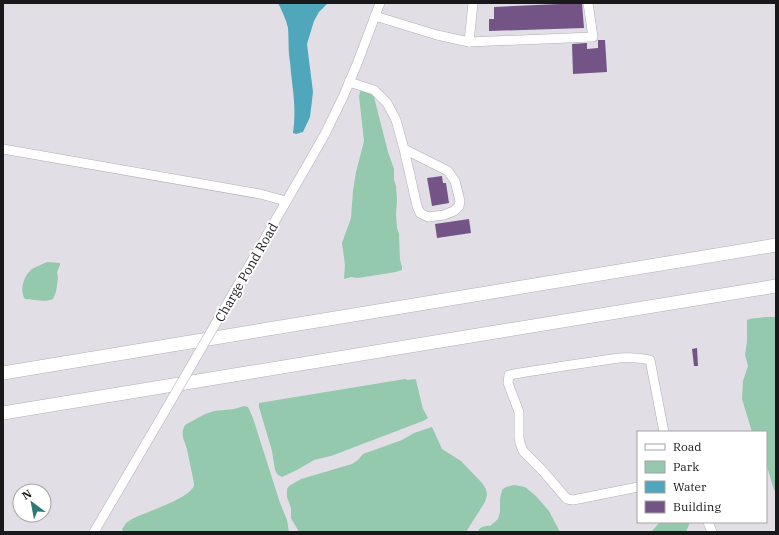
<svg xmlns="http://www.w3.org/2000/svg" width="779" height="535" font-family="'IBM Plex Serif',serif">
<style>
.green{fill:#94c9ae}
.water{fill:#50a7bc}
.building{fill:#745387}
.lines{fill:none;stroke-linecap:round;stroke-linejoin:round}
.minor-casing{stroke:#b0aeb4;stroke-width:10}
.highway-casing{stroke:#b0aeb4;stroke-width:14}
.minor{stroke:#fff;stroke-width:9}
.highway{stroke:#fff;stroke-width:13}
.minor-bridge-casing{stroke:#b0aeb4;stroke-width:10;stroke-linecap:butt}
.minor-bridge{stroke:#fff;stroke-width:9}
.labels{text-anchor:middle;stroke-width:4;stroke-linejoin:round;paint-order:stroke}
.street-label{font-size:13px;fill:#19181a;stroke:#fff}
</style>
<rect width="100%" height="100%" fill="#e1dfe5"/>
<g class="green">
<path d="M 371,85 L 388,152 L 394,169 L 394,180 L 396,186 L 397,200 L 396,214 L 397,228 L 399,234 L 400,260 L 402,267 L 402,270 L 396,272 L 358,278 L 351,277 L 344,279 L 345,265 L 342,243 L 351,218 L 353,191 L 356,172 L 364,141 L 359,96 L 361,88 Z"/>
<path d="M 47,262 L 60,263 L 60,265 L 57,272 L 58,278 L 56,292 L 53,299 C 44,303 34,299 25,299 C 19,290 24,275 32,269 C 37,266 43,264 47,262 Z"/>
<path d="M 765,317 L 776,317 L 776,490 L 774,490 L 766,463 L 766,432 L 752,432 L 742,399 L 743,381 L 748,366 L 745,355 L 747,342 L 747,320 C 750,318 760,318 765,317 Z"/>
<path d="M 405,379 L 408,380 L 415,379 L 416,380 L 423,409 L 428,418 L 423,421 L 331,456 L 314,460 L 297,470 L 282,477 L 278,475 L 275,470 L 272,451 L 259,407 L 259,403 Z"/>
<path d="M 244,406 L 248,407 L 253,418 L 280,503 L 287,520 L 289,532 L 123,532 L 122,529 L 126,523 L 132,519 C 143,513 192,498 194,485 C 194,480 188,456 187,449 C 184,439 180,435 185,425 L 205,414 L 214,411 L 234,409 Z"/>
<path d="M 432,427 L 442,449 L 461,461 L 482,483 L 486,489 L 487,495 L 485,502 L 466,532 L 299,532 L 291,518 L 291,508 L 287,497 L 287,489 L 289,486 L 301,479 L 352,464 L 358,460 L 363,454 L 402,440 L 414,433 Z"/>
<path d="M 514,485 L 525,487 L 536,496 L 549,511 L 560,532 L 477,532 C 480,527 485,525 490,526 L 498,519 L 500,512 L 500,499 L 502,490 L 506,487 Z"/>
<path d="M 660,522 L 690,522 L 686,532 L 651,532 Z"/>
</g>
<path class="water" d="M 278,3 L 328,3 L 319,12 L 314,21 L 307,44 L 313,92 L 310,117 L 303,132 L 296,134 L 293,133 C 297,107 292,88 290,62 C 288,51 289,40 288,28 C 286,19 282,11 278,3 Z"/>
<g class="building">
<path d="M 582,3 L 584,28 L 489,31 L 489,19 L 494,19 L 494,7 Z"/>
<path d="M 598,40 L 605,40 L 607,72 L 573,74 L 572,44 L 587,43 L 587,49 L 598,48 Z"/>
<path d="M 442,176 L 443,183 L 446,183 L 449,203 L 432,206 L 427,178 Z"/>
<path d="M 469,219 L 471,233 L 437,238 L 435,224 Z"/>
<path d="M 697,348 L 698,366 L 694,366 L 692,349 Z"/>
</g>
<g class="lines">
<g class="minor-casing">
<g id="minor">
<path d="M 375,16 L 437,35 L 469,42 L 473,3"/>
<path d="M 469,42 L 593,37 L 588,3"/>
<path d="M 349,82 L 374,90 L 387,103 L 396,120 L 404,149 L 417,206 L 420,213 L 428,217 L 444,215 L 454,211 L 459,206 L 460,201 L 455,181 L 448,171 L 404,149"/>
<path d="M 3,149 L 260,194 L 286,201"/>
<path d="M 220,316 L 305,169 L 325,134 L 343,97 L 357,64 L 380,3"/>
<path d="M 638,487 L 573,500 L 567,499 L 542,470 L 523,451 L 520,443 L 519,437 L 519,412 L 508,383 L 509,375 C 537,370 564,366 592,362 C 612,359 631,355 650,360 L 664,432"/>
<path d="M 708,522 L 712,532"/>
<path d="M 94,532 L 165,411"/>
</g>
</g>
<g class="highway-casing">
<g id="highway">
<path d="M 3,373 L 776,245"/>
<path d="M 3,413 L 776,286"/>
</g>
</g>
<use href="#minor" class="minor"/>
<use href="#highway" class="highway"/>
<g class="minor-bridge-casing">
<path id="minor-bridge" d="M 165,411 L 220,316"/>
</g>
<use href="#minor-bridge" class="minor-bridge"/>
</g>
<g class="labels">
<g class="street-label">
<text transform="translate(246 272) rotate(-60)" y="5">Charge Pond Road</text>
</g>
</g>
<rect width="779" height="535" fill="none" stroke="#19181a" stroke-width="8"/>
<rect x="637" y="431" width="130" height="92" fill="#ffffff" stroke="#a3a3a3"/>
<rect x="645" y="444" width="20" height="6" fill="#ffffff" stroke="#a3a3a3"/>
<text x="673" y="451" font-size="12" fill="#19181a">Road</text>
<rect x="645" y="461" width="20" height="12" fill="#94c9ae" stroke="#a3a3a3"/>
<text x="673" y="471" font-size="12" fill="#19181a">Park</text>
<rect x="645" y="481" width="20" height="12" fill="#50a7bc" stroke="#a3a3a3"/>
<text x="673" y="491" font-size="12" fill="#19181a">Water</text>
<rect x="645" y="501" width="20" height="12" fill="#745387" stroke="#a3a3a3"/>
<text x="673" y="511" font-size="12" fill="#19181a">Building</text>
<g transform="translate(32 503) rotate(328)"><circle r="19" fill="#ffffff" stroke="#a3a3a3"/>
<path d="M0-3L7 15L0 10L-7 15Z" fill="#307873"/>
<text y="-6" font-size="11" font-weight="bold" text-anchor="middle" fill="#19181a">N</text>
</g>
</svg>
